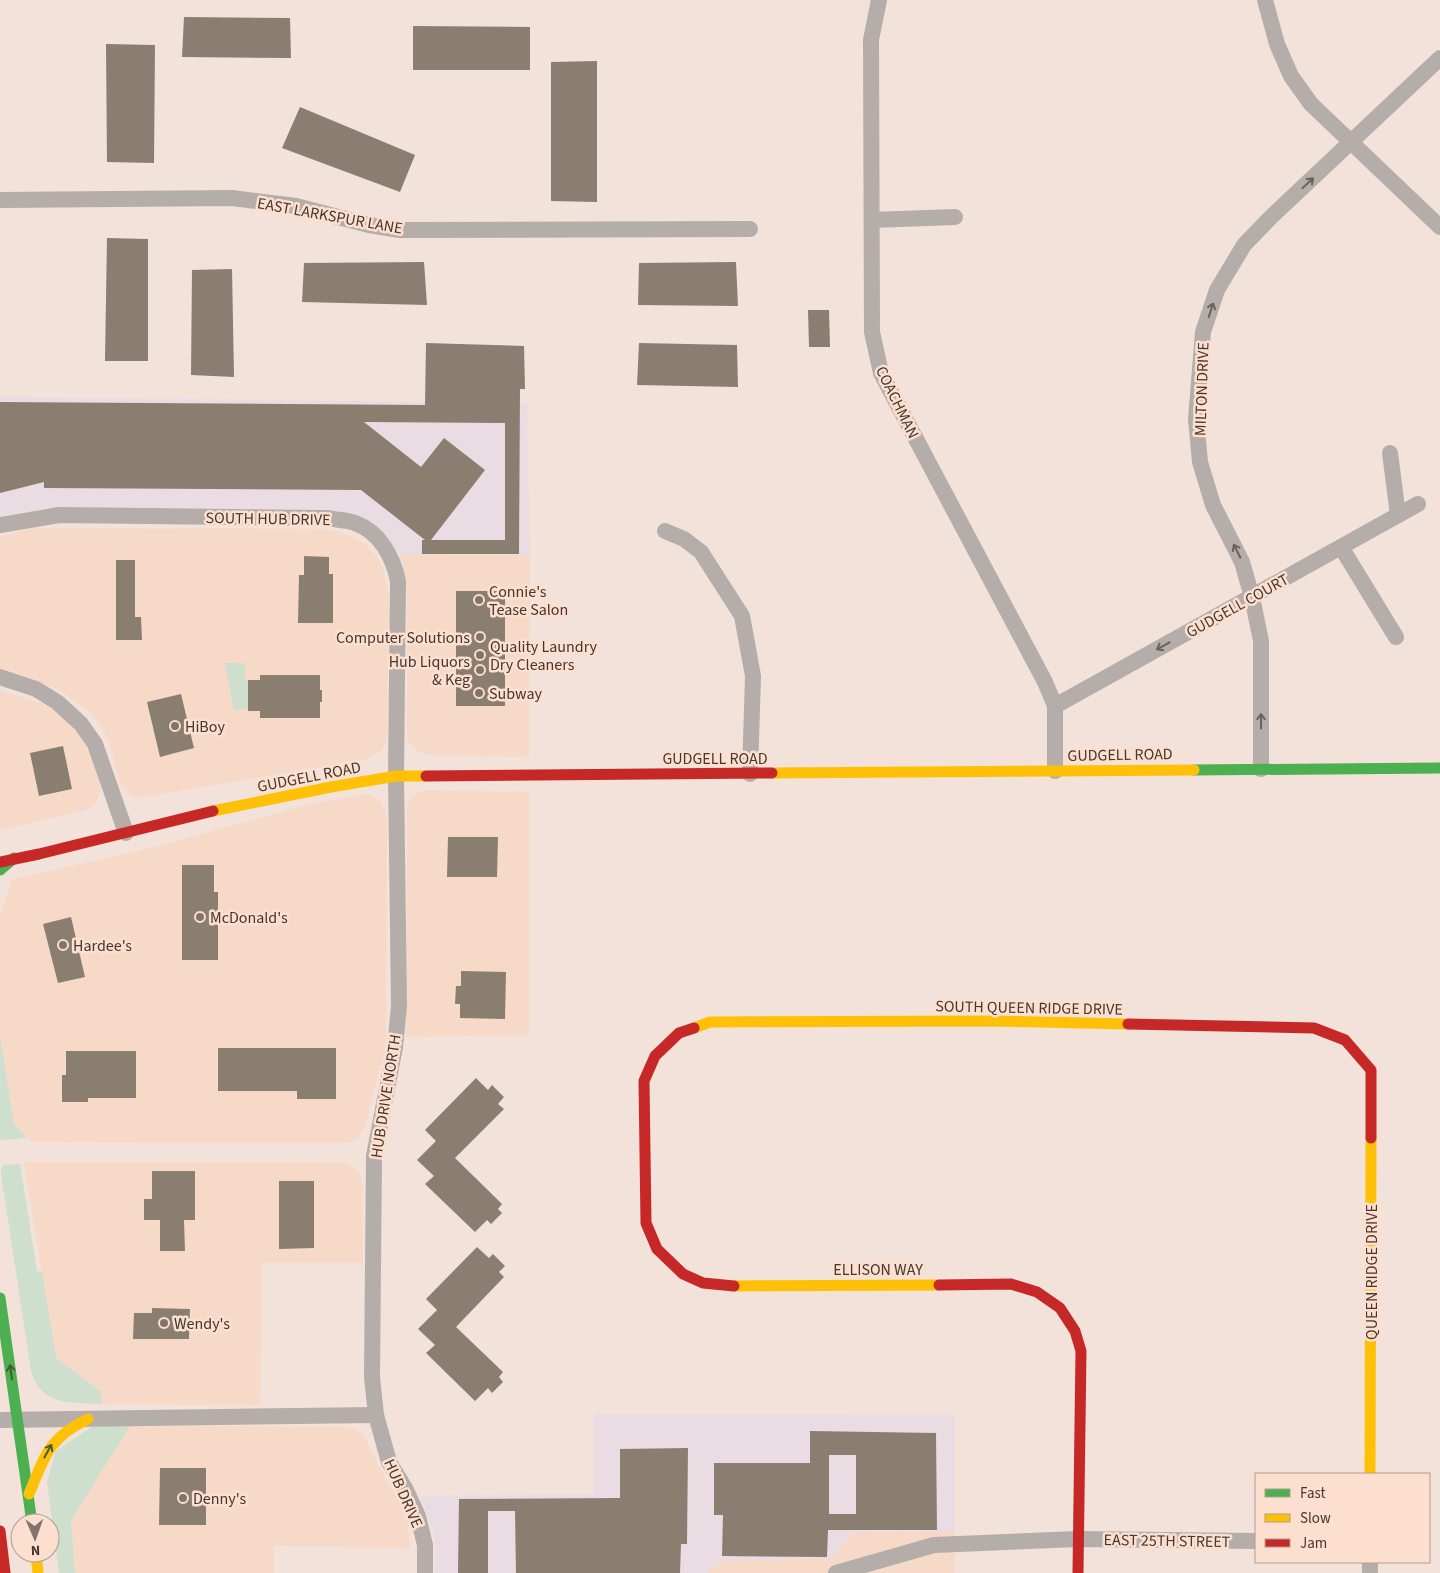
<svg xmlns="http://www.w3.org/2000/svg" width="1440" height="1573" font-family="'Source Sans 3',sans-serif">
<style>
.built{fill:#f7d9c8}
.industrial{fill:#eadce3}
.green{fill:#cedfcd}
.building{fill:#8a7e70;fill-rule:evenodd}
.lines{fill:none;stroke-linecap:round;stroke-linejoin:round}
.street{stroke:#b4adaa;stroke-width:16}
.fast{stroke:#4caf50;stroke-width:11}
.slow{stroke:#ffc107;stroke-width:11}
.jam{stroke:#c62828;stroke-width:11}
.oneway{stroke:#6c605a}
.oneway2{stroke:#475b39}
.poi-dot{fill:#82736b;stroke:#fcdfcf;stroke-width:2}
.labels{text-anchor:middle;stroke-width:5;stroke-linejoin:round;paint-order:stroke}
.street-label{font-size:16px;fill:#45372f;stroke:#fcdfcf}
.poi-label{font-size:16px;fill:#45372f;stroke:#fcdfcf;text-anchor:start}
</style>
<rect width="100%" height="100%" fill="#f2e2da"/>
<g class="built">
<path d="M 48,528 L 321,529 L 337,531 L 351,536 L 365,544 L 376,556 L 383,569 L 387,585 L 389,601 L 387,738 L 384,746 L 380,752 L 366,759 L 150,796 L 139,797 L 132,796 L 121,786 L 109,742 L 104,731 L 90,712 L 67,695 L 57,689 L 0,670 L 0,537 L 28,529 Z"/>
<path d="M 399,554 L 530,555 L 529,757 L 432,755 L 423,754 L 415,749 L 409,742 L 407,735 L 407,593 L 403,565 Z"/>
<path d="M 0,690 L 47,705 L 61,713 L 72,723 L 93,752 L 101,789 L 97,801 L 90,809 L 0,830 Z"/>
<path d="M 425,790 L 529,792 L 529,1035 L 406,1037 L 407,809 L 409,801 L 415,794 Z"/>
<path d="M 367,794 L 380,801 L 386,812 L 387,819 L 386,1036 L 385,1050 L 364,1129 L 358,1138 L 351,1142 L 341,1143 L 31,1142 L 14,1124 L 0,1037 L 0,914 L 13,879 L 147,849 L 310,804 Z"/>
<path d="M 24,1162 L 343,1163 L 358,1170 L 362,1181 L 363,1263 L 262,1263 L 260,1405 L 101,1404 L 101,1390 L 56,1358 Z"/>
<path d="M 131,1425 L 348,1427 L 357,1430 L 363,1435 L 367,1442 L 380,1468 L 403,1509 L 408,1524 L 410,1548 L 274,1546 L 274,1573 L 75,1573 L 71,1520 Z"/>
<path d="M 955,1531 L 955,1573 L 706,1573 L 723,1561 L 832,1558 L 852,1532 Z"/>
</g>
<g class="industrial">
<path d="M 0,397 L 527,403 L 530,555 L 399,554 L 386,538 L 355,516 L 323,509 L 47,508 L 0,516 Z"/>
<path d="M 594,1414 L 955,1415 L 955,1531 L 852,1532 L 832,1558 L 723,1561 L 706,1573 L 435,1573 L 436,1547 L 435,1538 L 421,1496 L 594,1494 Z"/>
</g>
<g class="green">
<path d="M 225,663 L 245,663 L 245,680 L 248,680 L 248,708 L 234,711 Z"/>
<path d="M 0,1037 L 14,1124 L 27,1138 L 0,1140 Z"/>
<path d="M 20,1164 L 37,1271 L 42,1272 L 56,1358 L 101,1391 L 101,1404 C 71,1402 42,1407 31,1371 L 1,1174 L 1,1168 L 4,1165 Z"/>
<path d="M 131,1425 L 71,1520 L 75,1573 L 59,1573 L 47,1482 L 56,1451 L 93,1426 Z"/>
</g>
<g class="building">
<path d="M 184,17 L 290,18 L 291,58 L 182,57 Z"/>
<path d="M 413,26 L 530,27 L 530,70 L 413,70 Z"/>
<path d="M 106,44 L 155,45 L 154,163 L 107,162 Z"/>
<path d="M 597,61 L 597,202 L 551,201 L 551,62 Z"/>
<path d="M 300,107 L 415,155 L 400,192 L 282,148 Z"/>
<path d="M 107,238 L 148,239 L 148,361 L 105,361 Z"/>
<path d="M 424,262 L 427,305 L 302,302 L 304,263 Z"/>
<path d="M 736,262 L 738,306 L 638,305 L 639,263 Z"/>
<path d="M 232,269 L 234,377 L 191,375 L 192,270 Z"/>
<path d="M 808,310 L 829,310 L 830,347 L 809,347 Z"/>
<path d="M 426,343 L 524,346 L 525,389 L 520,389 L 519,554 L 422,554 L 422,540 L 425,540 L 361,490 L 44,488 L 44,482 L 0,493 L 0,402 L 425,405 ZM 364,422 L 505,423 L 505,540 L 431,540 L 485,470 L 444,438 L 421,467 Z"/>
<path d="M 639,343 L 737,345 L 738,387 L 637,385 Z"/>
<path d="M 304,556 L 329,557 L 329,574 L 333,574 L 333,623 L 298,623 L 299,575 L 304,575 Z"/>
<path d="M 116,560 L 135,560 L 135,617 L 141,617 L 142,640 L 116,640 Z"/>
<rect x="456" y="591" width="49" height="115"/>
<path d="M 260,675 L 320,675 L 320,690 L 322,690 L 322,702 L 320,702 L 320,718 L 260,718 L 260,711 L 248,711 L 248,680 L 260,680 Z"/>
<path d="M 181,694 L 194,748 L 160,757 L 147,702 Z"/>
<path d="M 63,746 L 72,789 L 39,796 L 30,753 Z"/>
<path d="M 448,837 L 498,837 L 497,877 L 447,877 Z"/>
<path d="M 182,865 L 214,865 L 214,892 L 218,892 L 218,960 L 182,960 Z"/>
<path d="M 71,917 L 85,977 L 58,983 L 43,924 Z"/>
<path d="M 461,971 L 506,972 L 505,1019 L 460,1018 L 460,1004 L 455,1004 L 456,986 L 461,986 Z"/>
<path d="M 218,1048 L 336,1048 L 336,1099 L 297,1099 L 297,1091 L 218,1091 Z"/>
<path d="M 66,1051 L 136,1051 L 136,1098 L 88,1098 L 88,1102 L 62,1102 L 62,1075 L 66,1075 Z"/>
<path d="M 476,1078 L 488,1090 L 492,1085 L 504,1097 L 498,1104 L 504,1109 L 455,1158 L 502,1204 L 498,1209 L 502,1213 L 491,1224 L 487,1220 L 475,1232 L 425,1184 L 434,1176 L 417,1160 L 436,1141 L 425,1130 Z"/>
<path d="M 152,1171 L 195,1171 L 195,1220 L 184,1220 L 185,1251 L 160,1251 L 160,1220 L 144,1220 L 144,1199 L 152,1199 Z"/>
<path d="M 279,1181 L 314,1181 L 314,1248 L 279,1249 Z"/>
<path d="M 477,1247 L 489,1258 L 493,1254 L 505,1266 L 499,1272 L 504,1277 L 456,1327 L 503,1372 L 499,1377 L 503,1382 L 492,1393 L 488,1388 L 475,1401 L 426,1353 L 435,1345 L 418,1329 L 437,1310 L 426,1299 Z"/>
<path d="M 152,1308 L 190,1309 L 189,1339 L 133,1339 L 134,1313 L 152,1313 Z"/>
<path d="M 810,1431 L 936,1433 L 937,1530 L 828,1530 L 827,1557 L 722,1556 L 723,1515 L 714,1515 L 714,1463 L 810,1463 ZM 829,1455 L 856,1455 L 856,1514 L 829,1514 Z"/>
<path d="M 688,1448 L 687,1544 L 681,1544 L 680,1573 L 516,1573 L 515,1511 L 488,1511 L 488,1573 L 458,1573 L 459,1499 L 620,1498 L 620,1449 Z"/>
<path d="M 160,1468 L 206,1468 L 206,1525 L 159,1525 Z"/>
</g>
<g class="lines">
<g class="street">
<path d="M 879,0 L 871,40 L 872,332 L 881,373 L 1045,682 L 1055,706 L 1055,771"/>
<path d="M 1265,0 L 1277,44 L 1291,76 L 1311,104 L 1440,227"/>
<path d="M 0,200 L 232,198 L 296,206 L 369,225 L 400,230 L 750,229"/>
<path d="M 872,220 L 955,217"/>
<path d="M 1390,453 L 1398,515"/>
<path d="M 0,525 L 59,515 L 328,518 C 337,520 347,520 355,523 C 380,532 393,557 398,581 L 396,776 L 399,1006 L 395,1047 L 374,1156 L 372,1377 L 376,1415 L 389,1462 L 406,1490 L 418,1516 L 425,1545 L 425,1573"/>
<path d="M 665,531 L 684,539 L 701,552 L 742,616 L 753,676 L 750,774"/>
<path d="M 1341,547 L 1396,637"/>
<path d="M 0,677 L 36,689 L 57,702 L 81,724 L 95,744 L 126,833"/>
<path d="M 1055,706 L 1418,504"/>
<path d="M 1261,769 L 1261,641 L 1252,597 L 1242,562 L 1213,505 L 1200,462 L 1196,419 L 1203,332 L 1217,290 L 1244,245 L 1270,218 L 1440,58"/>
<path d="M 0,1420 L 376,1415"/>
<path d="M 1370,1562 L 1370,1573"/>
<path d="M 836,1573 L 934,1545 L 1078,1539 L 1256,1541"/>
</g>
<g class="fast">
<path d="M 1194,770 L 1440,768"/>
<path d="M 0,870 L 14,858"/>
<path d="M 0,1298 L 32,1523"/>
</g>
<g class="slow">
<path d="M 772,773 L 1194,770"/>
<path d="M 213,811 L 331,787 L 396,776 L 426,776"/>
<path d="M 694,1028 L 710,1022 L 990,1021 L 1128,1024"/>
<path d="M 734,1286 L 939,1285"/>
<path d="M 1370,1474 L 1371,1138"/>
<path d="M 29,1494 C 45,1456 48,1438 88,1419"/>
<path d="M 36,1553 L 38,1573"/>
</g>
<g class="jam">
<path d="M 426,776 L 772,773"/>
<path d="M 0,862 L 39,854 L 213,811"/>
<path d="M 1128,1024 L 1314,1028 L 1345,1040 L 1371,1070 L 1371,1138"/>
<path d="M 694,1028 L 679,1033 L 655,1056 L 644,1081 L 646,1223 L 657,1249 L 683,1274 L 703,1283 L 734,1286"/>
<path d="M 939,1285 L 1011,1284 L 1037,1292 L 1060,1308 L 1075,1331 L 1081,1351 L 1078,1573"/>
<path d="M 0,1531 L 5,1573"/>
</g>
</g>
<defs><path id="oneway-shaft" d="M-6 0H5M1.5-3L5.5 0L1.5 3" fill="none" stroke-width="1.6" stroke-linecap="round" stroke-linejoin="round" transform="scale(1.25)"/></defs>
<g class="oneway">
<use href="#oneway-shaft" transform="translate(1308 183) rotate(-43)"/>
<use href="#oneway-shaft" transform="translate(1211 310) rotate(-72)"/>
<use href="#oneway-shaft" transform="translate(1237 551) rotate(-117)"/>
<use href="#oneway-shaft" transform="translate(1163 646) rotate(151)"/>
<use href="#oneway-shaft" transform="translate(1261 721) rotate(-90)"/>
</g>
<g class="oneway2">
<use href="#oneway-shaft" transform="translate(11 1372) rotate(-98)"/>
<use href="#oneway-shaft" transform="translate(48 1451) rotate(-61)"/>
</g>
<g class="poi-dot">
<circle cx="479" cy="600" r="5"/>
<circle cx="480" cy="637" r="5"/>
<circle cx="480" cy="655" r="5"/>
<circle cx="480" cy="670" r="5"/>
<circle cx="479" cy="693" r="5"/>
<circle cx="175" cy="726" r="5"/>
<circle cx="200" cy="917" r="5"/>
<circle cx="63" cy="945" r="5"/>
<circle cx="164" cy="1323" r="5"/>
<circle cx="183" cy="1498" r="5"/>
</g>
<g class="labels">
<g class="street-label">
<text transform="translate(330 215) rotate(10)" y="6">EAST LARKSPUR LANE</text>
<text transform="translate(1201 389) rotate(-88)" y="6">MILTON DRIVE</text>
<text transform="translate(898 402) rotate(64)" y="6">COACHMAN</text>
<text transform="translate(268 518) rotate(1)" y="6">SOUTH HUB DRIVE</text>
<text transform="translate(1237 605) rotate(-29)" y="6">GUDGELL COURT</text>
<text transform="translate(1120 754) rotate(-1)" y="6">GUDGELL ROAD</text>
<text x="715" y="764">GUDGELL ROAD</text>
<text transform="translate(309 776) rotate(-11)" y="6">GUDGELL ROAD</text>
<text transform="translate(1029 1007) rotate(1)" y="6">SOUTH QUEEN RIDGE DRIVE</text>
<text transform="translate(385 1096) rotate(-81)" y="6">HUB DRIVE NORTH</text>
<text x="878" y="1275">ELLISON WAY</text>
<text transform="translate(1371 1272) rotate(-90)" y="6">QUEEN RIDGE DRIVE</text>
<text transform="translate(404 1493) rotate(66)" y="6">HUB DRIVE</text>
<text transform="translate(1167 1540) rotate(1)" y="6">EAST 25TH STREET</text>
</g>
<g class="poi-label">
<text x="489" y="597">Connie's<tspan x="489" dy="18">Tease Salon</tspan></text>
<text x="470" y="643" text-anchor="end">Computer Solutions</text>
<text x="490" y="652">Quality Laundry<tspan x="490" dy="18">Dry Cleaners</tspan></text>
<text x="470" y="667" text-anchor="end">Hub Liquors<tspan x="470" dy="18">&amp; Keg</tspan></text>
<text x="489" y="699">Subway</text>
<text x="185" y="732">HiBoy</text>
<text x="210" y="923">McDonald's</text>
<text x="73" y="951">Hardee's</text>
<text x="174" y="1329">Wendy's</text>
<text x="193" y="1504">Denny's</text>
</g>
</g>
<rect x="1255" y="1473" width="175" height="90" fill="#fcdfcf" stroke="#b39c8f"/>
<rect x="1265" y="1489" width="25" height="8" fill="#4caf50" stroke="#b39c8f"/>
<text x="1300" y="1498" font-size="15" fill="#45372f">Fast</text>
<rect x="1265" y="1514" width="25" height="8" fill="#ffc107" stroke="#b39c8f"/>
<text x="1300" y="1523" font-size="15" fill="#45372f">Slow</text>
<rect x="1265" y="1539" width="25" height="8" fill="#c62828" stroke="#b39c8f"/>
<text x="1300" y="1548" font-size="15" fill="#45372f">Jam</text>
<g transform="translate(35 1538) rotate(178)"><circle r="24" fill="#fcdfcf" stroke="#b39c8f"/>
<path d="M0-4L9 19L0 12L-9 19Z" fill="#82736b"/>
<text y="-8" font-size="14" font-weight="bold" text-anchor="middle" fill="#45372f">N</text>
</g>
</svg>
